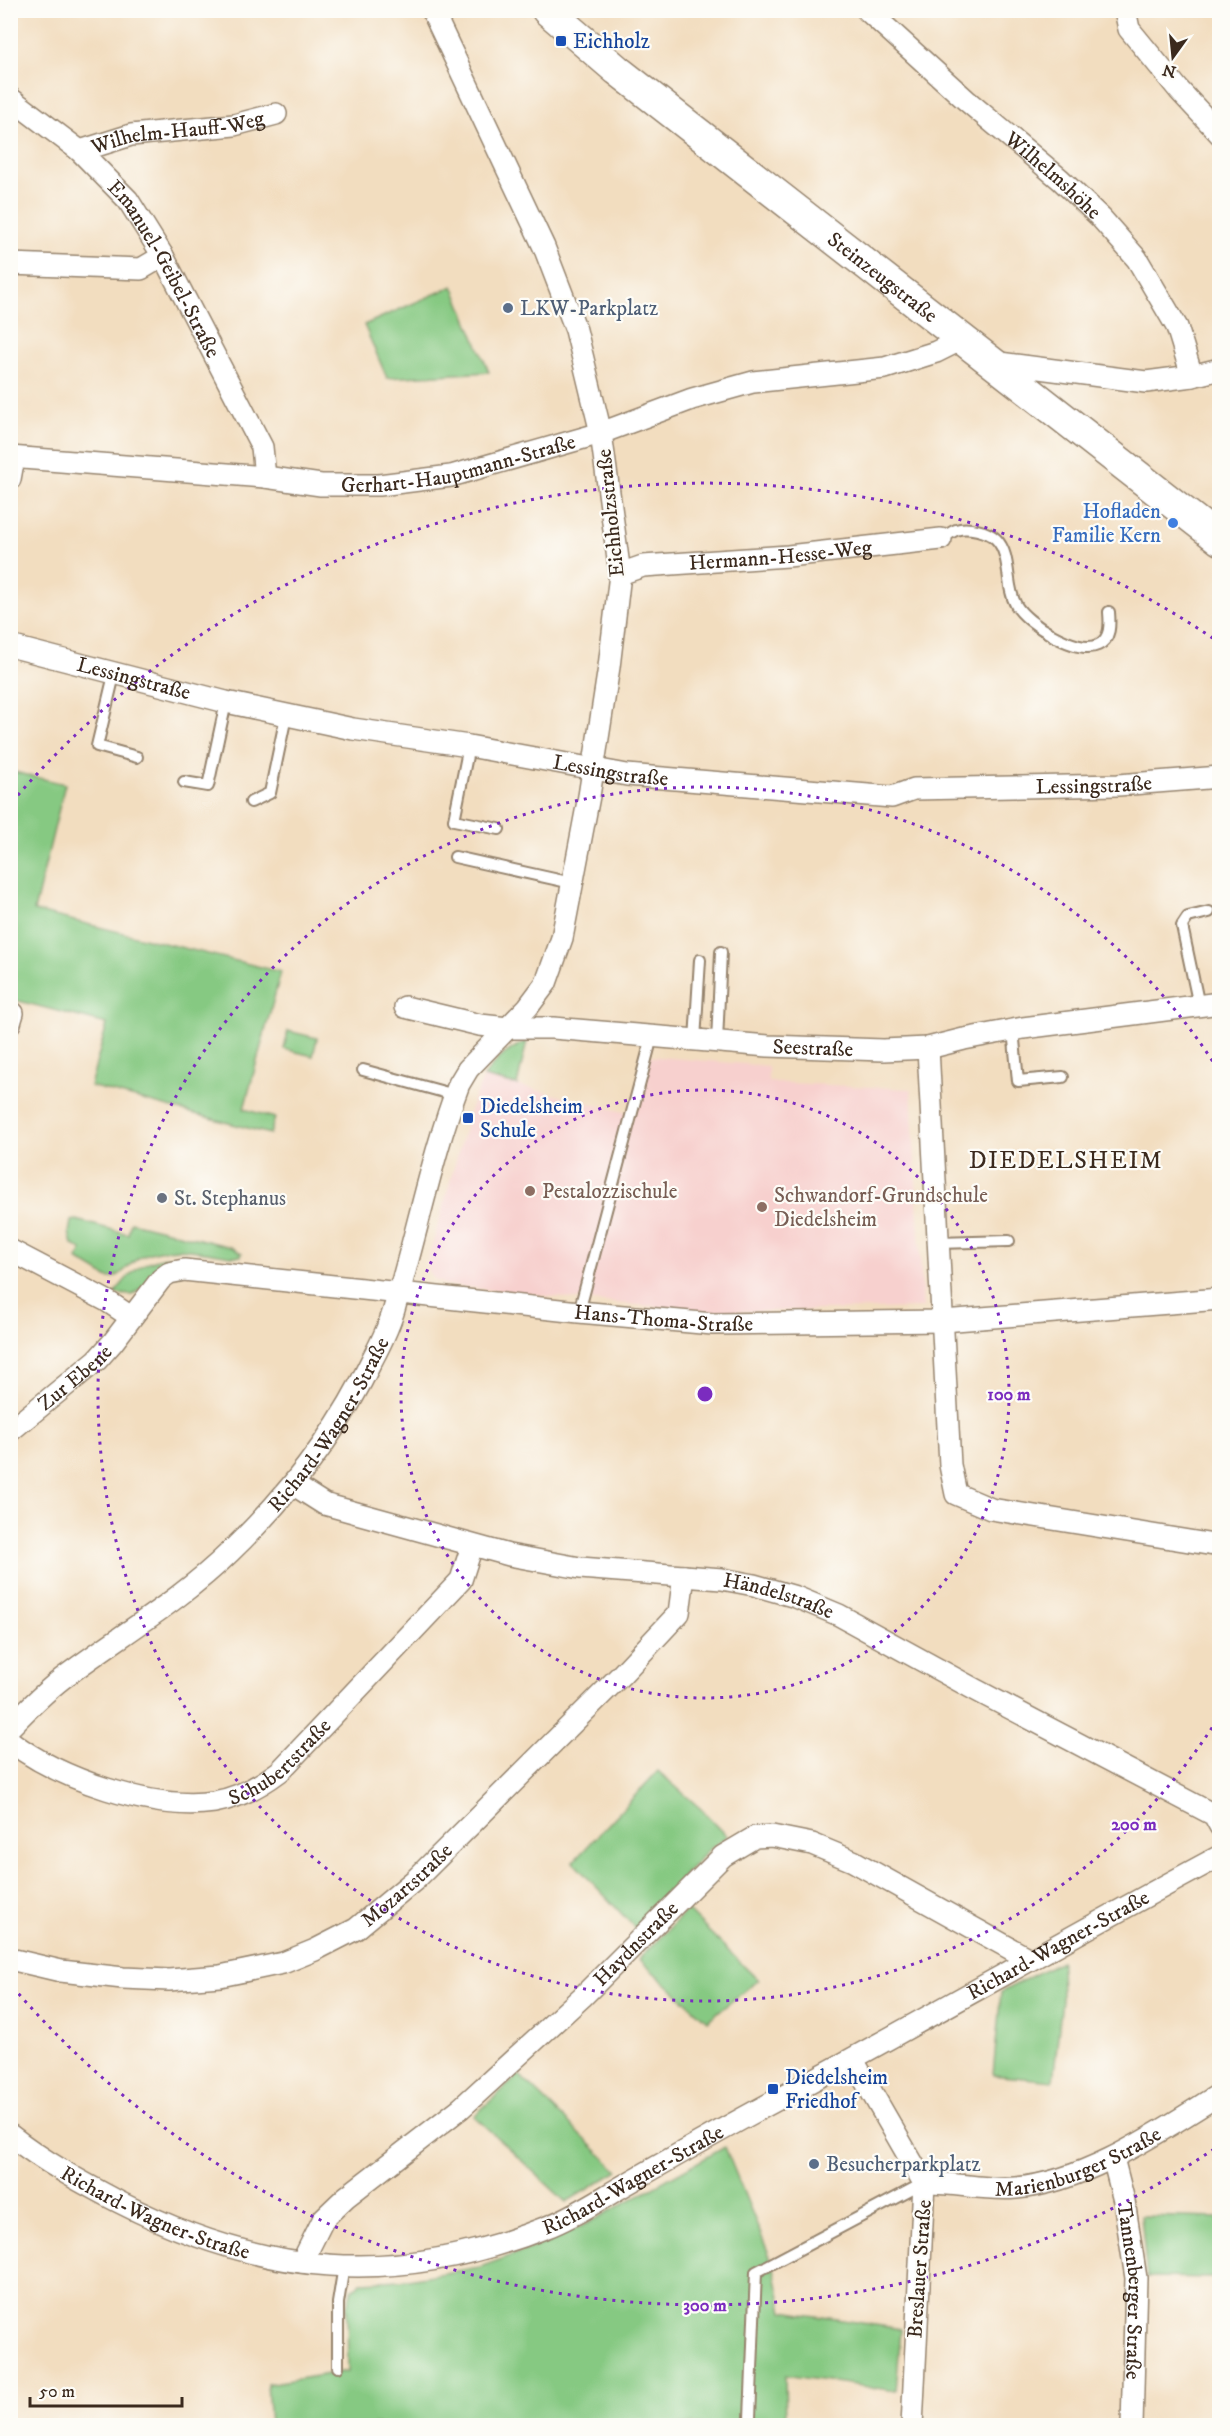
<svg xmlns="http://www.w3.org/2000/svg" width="1230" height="2436" font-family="'IM FELL DW Pica',serif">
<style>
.built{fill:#f7d0ce}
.green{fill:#86c982;stroke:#607a50;stroke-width:1.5}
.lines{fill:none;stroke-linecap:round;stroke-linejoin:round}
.lane-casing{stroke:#96846e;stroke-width:14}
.street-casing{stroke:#96846e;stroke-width:24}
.secondary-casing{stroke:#96846e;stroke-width:33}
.lane{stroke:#fff;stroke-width:10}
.street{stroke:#fff;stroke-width:21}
.secondary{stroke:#fff;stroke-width:30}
.ring{fill:none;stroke:#7b2cbf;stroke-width:3;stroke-dasharray:3 6}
.transit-dot{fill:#1a4fb4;stroke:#fdfcf7;stroke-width:2}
.service-dot{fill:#5c6f8a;stroke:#fdfcf7;stroke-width:2}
.shop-dot{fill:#3f7fe0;stroke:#fdfcf7;stroke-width:2}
.education-dot{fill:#8d6e63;stroke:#fdfcf7;stroke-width:2}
.worship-dot{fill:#6b7280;stroke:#fdfcf7;stroke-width:2}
.labels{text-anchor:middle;stroke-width:4.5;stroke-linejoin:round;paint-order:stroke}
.transit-label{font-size:21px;fill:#164399;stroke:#fdfcf7;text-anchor:start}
.street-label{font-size:21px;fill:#3b2a1e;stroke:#fdfcf7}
.service-label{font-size:21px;fill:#4e5e75;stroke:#fdfcf7;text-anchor:start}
.shop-label{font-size:21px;fill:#366cbe;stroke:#fdfcf7;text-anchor:end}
.education-label{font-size:21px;fill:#785e54;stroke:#fdfcf7;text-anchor:start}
.worship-label{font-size:21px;fill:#5b616d;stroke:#fdfcf7;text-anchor:start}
.quarter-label{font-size:24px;letter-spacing:1.5px;fill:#3b2a1e;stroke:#fdfcf7}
.centre{fill:#7b2cbf;stroke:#fdfcf7;stroke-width:3}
.ring-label{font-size:18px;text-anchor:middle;font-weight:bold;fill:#7b2cbf;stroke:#fdfcf7;stroke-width:4.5;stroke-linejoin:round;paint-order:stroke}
</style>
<rect width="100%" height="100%" fill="#fdfcf7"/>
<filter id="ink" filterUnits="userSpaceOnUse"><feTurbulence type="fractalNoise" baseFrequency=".0167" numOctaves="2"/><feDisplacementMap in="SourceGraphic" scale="12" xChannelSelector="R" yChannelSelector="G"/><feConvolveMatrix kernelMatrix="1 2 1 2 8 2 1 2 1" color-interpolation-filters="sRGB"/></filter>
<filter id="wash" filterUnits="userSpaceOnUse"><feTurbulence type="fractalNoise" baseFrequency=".008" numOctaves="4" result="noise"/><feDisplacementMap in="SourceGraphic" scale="24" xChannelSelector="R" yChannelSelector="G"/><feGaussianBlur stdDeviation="1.35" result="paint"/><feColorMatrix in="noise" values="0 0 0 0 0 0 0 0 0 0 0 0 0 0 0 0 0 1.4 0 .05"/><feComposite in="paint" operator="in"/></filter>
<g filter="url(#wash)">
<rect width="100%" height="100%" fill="#f2ddbf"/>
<path class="built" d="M 647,1056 L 768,1066 L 768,1082 L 911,1089 L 923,1308 L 714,1312 L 582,1300 L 446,1285 L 435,1280 L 426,1267 L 473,1100 L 484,1077 L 632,1114 Z"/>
<g class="green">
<path d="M 453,286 L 489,372 L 387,378 L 364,325 Z"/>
<path d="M 10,771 L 65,784 L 34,911 L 281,972 L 244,1109 L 275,1118 L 270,1134 L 90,1086 L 107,1024 L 11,999 Z"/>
<path d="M 288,1031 L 317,1038 L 313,1056 L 284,1049 Z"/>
<path d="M 527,1041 L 517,1085 L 484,1077 C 494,1061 509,1049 527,1041 Z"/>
<path d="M 76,1220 L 128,1234 L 131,1222 L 231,1247 L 242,1253 L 241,1256 L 231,1256 C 202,1252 171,1243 142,1256 C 129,1262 122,1279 108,1278 L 77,1259 L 82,1250 L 72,1244 L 69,1233 L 71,1221 Z"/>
<path d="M 175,1256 L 205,1259 L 208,1260 L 208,1263 L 145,1286 L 132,1295 L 114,1294 C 133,1269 143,1259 175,1256 Z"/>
<path d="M 658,1771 L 701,1809 L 727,1836 L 705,1853 L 635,1928 L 573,1862 Z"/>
<path d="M 687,1910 L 758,1980 L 707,2021 L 639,1959 Z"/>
<path d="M 1061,1961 L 1062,2000 L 1053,2081 L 993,2075 L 1001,1992 Z"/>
<path d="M 519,2075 L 618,2171 L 566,2202 L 474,2116 Z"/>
<path d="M 725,2147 L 773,2264 L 783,2311 L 901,2329 L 896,2391 L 785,2375 L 786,2425 L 270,2425 L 267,2384 L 348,2371 L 347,2306 L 352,2290 L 361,2282 L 402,2280 L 480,2267 L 551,2241 L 590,2222 Z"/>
<path d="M 1141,2216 L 1219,2218 L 1219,2278 L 1147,2277 Z"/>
</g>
</g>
<g filter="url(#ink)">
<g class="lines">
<g class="lane-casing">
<g id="lane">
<path d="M 941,539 C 946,536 951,532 956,530 C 967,526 988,531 996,539 C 1012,555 1005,586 1016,605 C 1026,623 1077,655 1098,645 C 1111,639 1110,624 1109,612"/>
<path d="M 114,675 L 97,746 L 137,757"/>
<path d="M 469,746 L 454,820 L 499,829"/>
<path d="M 184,782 L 208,786 L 226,702"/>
<path d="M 251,802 L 270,793 L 286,716"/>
<path d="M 455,857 L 572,883"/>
<path d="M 1199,1006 L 1182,926 L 1188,917 L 1209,912"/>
<path d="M 1013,1030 L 1018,1081 L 1063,1077"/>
<path d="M 695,1040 L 700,960"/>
<path d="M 717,1042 L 721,952"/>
<path d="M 363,1070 L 455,1095"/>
<path d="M 938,1243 L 1009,1241"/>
<path d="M 579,1312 L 652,1037"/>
<path d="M 338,2367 L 338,2303 L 344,2266"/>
<path d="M 750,2418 L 756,2272 L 924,2183"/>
</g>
</g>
<g class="street-casing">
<g id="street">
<path id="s1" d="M 867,10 L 966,100 L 1060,179 L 1101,218 L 1137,259 L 1177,327 L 1192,376"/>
<path d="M 1125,10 L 1129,29 L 1179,90 L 1220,134"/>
<path id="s2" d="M 10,98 L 80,151 L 128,200 L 163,256 L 262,447 L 265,477"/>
<path id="s3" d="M 80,151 L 131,135 L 234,125 L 276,114"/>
<path d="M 10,264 L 141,269 L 163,256"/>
<path d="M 992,362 L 1146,382 L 1192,376 L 1220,369"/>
<path id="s4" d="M 10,457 L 265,477 L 321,485 L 379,485 L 451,476 L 601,433 L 692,399 L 753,382 L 885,368 L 936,352 L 962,339"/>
<path d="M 10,479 L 14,457"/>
<path id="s5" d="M 620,574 L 643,566 L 788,556 L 941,539"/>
<path id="s6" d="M 10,646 L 226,702 L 353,729 L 469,746 L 627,775 L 892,797 L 914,789 L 1118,785 L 1220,777"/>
<path id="s7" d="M 405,1007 L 480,1025 L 508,1028 L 553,1028 L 768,1046 L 883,1050 L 928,1048 L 964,1039 L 1023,1028 L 1220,1003"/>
<path d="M 10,1023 L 13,1013"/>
<path d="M 928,1048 L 950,1465 L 956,1494 L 991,1509 L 1220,1546"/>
<path d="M 10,1250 L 107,1301 L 131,1317"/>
<path id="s8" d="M 10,1431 L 97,1360 L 113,1342 L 161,1279 L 169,1273 L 184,1270 L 579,1312 L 713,1324 L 943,1321 L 1220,1299"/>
<path id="s9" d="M 294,1485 L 324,1504 L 509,1555 L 580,1568 L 722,1579 L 754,1585 L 796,1597 L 839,1615 L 974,1689 L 1214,1815 L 1220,1826"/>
<path id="s10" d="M 10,1727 C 28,1709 46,1690 67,1675 C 122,1634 181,1600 230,1552 C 288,1496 337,1434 372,1360 C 381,1343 390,1325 395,1306 C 417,1234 432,1154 459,1084 L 468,1069 L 528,1007 L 546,983 L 562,938 L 589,796 L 609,667 L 620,574 L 601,433 L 576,330 L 544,247 L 432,10"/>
<path id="s11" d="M 10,1741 C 59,1779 152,1811 214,1802 C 239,1798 260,1786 280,1771 L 461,1580 L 472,1546"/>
<path id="s12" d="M 10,1959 L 61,1971 L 123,1978 L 169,1980 L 220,1976 L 283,1963 L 315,1950 L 356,1929 L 416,1879 L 621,1675 L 679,1613 L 684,1576"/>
<path d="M 853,2060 L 924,2183 L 912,2426"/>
<path id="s13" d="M 10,2135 C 44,2162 81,2182 119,2202 C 264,2276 395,2288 547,2227 C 576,2216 603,2197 630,2182 C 677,2155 724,2128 771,2103 C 921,2022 1069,1937 1220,1856"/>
<path id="s14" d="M 1113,2158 L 1124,2201 L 1136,2278 L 1132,2426"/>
<path id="s15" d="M 924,2183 C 955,2182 985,2191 1016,2188 C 1087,2182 1160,2131 1220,2094"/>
<path id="s16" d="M 302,2262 L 324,2218 L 346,2197 L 461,2108 L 582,1997 L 723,1856 L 755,1837 L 772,1836 L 812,1844 L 853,1861 L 1029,1959"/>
</g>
</g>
<g class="secondary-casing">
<g id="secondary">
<path id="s17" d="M 547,10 L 617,70 L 1220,540"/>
</g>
</g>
<use href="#lane" class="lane"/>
<use href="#street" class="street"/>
<use href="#secondary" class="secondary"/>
</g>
</g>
<g class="ring">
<circle cx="705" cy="1394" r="304"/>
<path d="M1217 1720A607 607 0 1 1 1217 1068"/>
<path d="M1214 2149A911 911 0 0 1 12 1986M12 802A911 911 0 0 1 1214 639"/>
</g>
<g class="transit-dot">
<rect x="555" y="35" width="12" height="12" rx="3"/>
<rect x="462" y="1112" width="12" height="12" rx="3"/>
<rect x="767" y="2083" width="12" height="12" rx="3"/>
</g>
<g class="service-dot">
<circle cx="508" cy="308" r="6"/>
<circle cx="814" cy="2164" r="6"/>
</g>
<circle class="shop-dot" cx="1173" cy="523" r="6"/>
<g class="education-dot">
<circle cx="530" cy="1191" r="6"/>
<circle cx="762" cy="1207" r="6"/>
</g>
<circle class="worship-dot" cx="162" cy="1198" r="6"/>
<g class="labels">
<g class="transit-label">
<text x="573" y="48">Eichholz</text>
<text x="480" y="1113">Diedelsheim<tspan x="480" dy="24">Schule</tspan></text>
<text x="785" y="2084">Diedelsheim<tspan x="785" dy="24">Friedhof</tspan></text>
</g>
<g class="street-label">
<text dy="7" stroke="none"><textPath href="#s3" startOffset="100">Wilhelm-Hauff-Weg</textPath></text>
<text dy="7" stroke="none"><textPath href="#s1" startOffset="249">Wilhelmshöhe</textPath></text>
<text dy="7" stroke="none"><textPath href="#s2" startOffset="234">Emanuel-Geibel-Straße</textPath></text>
<text dy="7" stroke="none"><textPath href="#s17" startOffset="429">Steinzeugstraße</textPath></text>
<text dy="7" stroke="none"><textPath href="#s4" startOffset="452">Gerhart-Hauptmann-Straße</textPath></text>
<text transform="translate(610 513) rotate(-96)" y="7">Eichholzstraße</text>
<text dy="7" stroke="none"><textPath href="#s5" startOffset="162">Hermann-Hesse-Weg</textPath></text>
<text dy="7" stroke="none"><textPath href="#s6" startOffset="128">Lessingstraße</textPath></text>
<text dy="7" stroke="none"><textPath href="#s6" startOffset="614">Lessingstraße</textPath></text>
<text dy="7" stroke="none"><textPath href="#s6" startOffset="1100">Lessingstraße</textPath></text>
<text dy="7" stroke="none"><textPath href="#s7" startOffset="411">Seestraße</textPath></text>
<text dy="7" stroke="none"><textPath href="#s8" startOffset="723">Hans-Thoma-Straße</textPath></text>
<text dy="7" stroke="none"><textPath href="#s8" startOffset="84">Zur Ebene</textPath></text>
<text dy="7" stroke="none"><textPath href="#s10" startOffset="444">Richard-Wagner-Straße</textPath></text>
<text dy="7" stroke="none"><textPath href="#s9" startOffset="501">Händelstraße</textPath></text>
<text dy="7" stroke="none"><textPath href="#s11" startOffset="296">Schubertstraße</textPath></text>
<text dy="7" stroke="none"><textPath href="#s12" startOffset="424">Mozartstraße</textPath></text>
<text dy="7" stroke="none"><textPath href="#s16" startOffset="465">Haydnstraße</textPath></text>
<text dy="7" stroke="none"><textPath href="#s13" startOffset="1156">Richard-Wagner-Straße</textPath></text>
<text dy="7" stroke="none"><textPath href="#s15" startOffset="159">Marienburger Straße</textPath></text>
<text dy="7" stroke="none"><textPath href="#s13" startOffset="670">Richard-Wagner-Straße</textPath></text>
<text dy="7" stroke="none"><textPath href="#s13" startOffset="166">Richard-Wagner-Straße</textPath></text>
<text transform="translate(919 2269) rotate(-86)" y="7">Breslauer Straße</text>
<text dy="7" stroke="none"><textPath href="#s14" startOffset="135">Tannenberger Straße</textPath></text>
</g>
<g class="service-label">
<text x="520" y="315">LKW-Parkplatz</text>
<text x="826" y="2171">Besucherparkplatz</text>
</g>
<g class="shop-label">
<text x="1161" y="518">Hofladen<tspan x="1161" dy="24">Familie Kern</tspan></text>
</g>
<g class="education-label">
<text x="542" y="1198">Pestalozzischule</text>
<text x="774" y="1202">Schwandorf-Grundschule<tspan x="774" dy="24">Diedelsheim</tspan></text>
</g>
<g class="worship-label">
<text x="174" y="1205">St. Stephanus</text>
</g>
<g class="quarter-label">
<text x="1066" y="1168">DIEDELSHEIM</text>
</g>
</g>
<circle cx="705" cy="1394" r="9" class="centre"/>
<g class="ring-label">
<text x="1009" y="1400">100 m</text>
<text x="1134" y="1830">200 m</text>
<text x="705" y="2311">300 m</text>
</g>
<rect width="1230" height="2436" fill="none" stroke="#fdfcf7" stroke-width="36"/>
<g transform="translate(1173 57) rotate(195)" stroke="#fdfcf7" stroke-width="4.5" paint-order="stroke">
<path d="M0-4.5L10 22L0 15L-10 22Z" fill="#3b2a1e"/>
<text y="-9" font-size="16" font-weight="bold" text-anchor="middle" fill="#3b2a1e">N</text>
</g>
<path d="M30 2397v9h152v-9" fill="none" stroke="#3b2a1e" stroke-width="3"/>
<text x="39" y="2397" font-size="18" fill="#3b2a1e" stroke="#fdfcf7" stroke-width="4.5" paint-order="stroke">50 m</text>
</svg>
